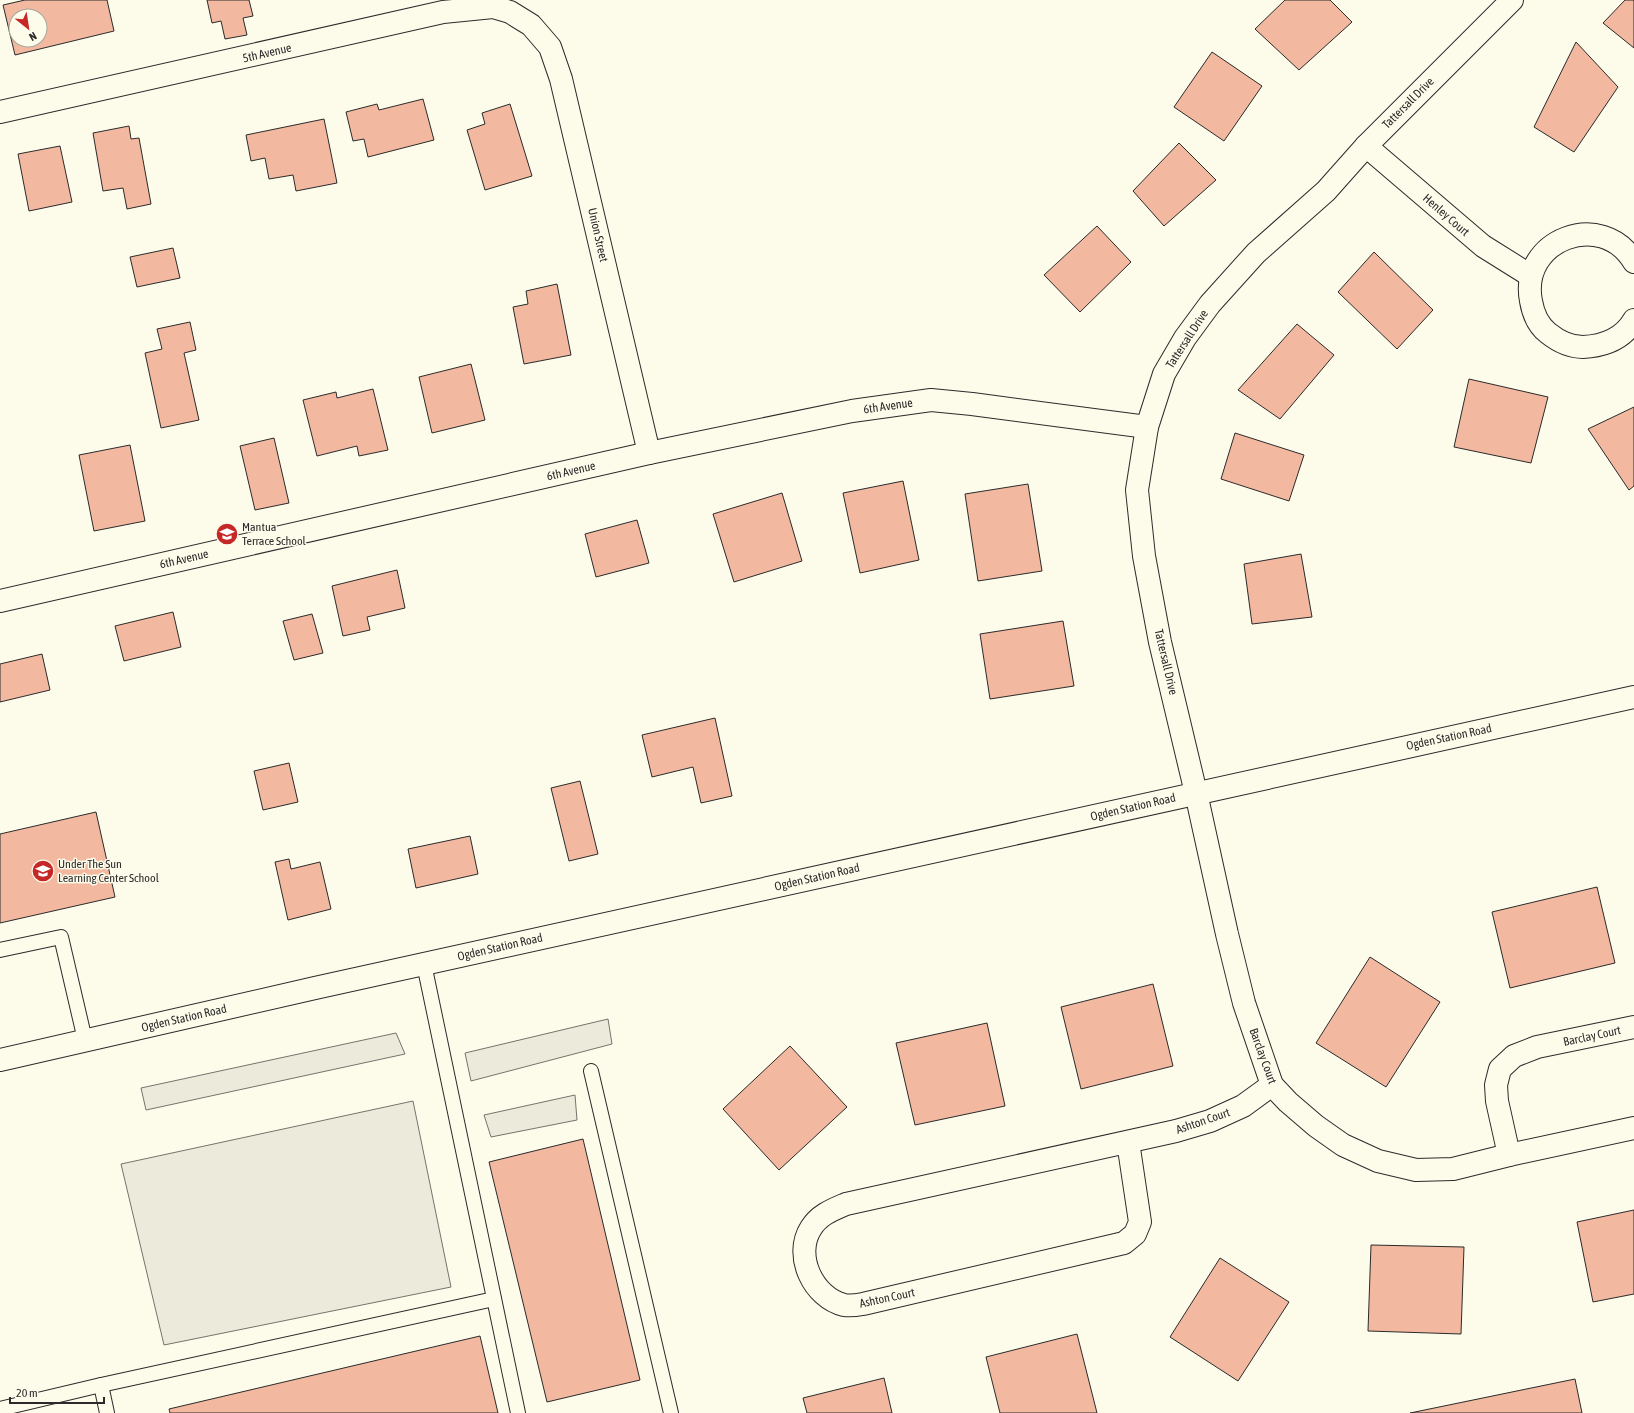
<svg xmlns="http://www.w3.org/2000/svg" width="1634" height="1413" font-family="'Asap Condensed',sans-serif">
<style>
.parking{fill:#eceadb;stroke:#74746e}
.building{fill:#f2b8a0;stroke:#2b2b2b;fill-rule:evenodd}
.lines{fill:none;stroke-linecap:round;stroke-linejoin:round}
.service-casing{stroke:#2b2b2b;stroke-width:16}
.minor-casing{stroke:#2b2b2b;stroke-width:24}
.tertiary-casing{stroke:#2b2b2b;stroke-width:24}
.service{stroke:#fdfbea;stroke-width:14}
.minor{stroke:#fdfbea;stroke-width:22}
.tertiary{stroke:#fdfbea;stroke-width:22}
.labels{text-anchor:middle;stroke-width:3;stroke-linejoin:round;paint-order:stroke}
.street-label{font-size:12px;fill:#2b2b2b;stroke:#fdfbea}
.poi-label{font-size:12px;fill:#2b2b2b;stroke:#fdfbea;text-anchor:start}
</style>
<rect width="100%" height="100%" fill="#fdfbea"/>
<g class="parking">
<path d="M 608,1019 L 612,1044 L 471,1081 L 465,1053 Z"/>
<path d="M 396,1033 L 405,1054 L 146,1110 L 141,1088 Z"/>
<path d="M 575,1095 L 577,1120 L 491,1137 L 484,1115 Z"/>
<path d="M 413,1101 L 451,1287 L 164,1345 L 121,1164 Z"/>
</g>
<g class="building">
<path d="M 25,0 L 107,0 L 114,31 L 15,55 L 3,5 ZM 16,16 L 40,16 L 40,40 L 16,40 Z"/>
<path d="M 207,0 L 249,0 L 253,16 L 243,18 L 247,35 L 225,39 L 221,21 L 212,23 Z"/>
<path d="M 1285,0 L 1330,0 L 1352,22 L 1299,70 L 1255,29 Z"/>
<path d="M 1625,0 L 1634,0 L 1634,48 L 1603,23 Z"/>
<path d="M 1576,42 L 1618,87 L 1574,152 L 1534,127 Z"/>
<path d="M 1212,52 L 1262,86 L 1224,141 L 1174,107 Z"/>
<path d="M 423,99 L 434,140 L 368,157 L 364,139 L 353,141 L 346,112 L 377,104 L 379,110 Z"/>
<path d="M 510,104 L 532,176 L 485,190 L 467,130 L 485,124 L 482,113 Z"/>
<path d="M 324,119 L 337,183 L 296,191 L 293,175 L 269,179 L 265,158 L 251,161 L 246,135 Z"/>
<path d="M 129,126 L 131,139 L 139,138 L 151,204 L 127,209 L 123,188 L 103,191 L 93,133 Z"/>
<path d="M 1179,143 L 1216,180 L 1164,226 L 1133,191 Z"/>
<path d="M 60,146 L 72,202 L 29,211 L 18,154 Z"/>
<path d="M 1097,226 L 1131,262 L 1080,312 L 1044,275 Z"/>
<path d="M 173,248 L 180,278 L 137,287 L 130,257 Z"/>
<path d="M 1374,252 L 1433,310 L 1397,349 L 1338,292 Z"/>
<path d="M 557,284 L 571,355 L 524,364 L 513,307 L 528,304 L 526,291 Z"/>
<path d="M 190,322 L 196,350 L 184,353 L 199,420 L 161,428 L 145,353 L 162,349 L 157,329 Z"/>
<path d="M 1297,324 L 1334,355 L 1280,419 L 1238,390 Z"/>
<path d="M 471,364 L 485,420 L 432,433 L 419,377 Z"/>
<path d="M 1469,379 L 1548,397 L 1531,463 L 1454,447 Z"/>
<path d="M 373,389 L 388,450 L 359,456 L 357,446 L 317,456 L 303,400 L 336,392 L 337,398 Z"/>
<path d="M 1634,407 L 1634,486 L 1629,490 L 1588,429 Z"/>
<path d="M 1235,433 L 1304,455 L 1289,501 L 1221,479 Z"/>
<path d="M 274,438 L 289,503 L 255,510 L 240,446 Z"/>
<path d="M 130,445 L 145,521 L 94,531 L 79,455 Z"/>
<path d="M 903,481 L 919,560 L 860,573 L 843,493 Z"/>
<path d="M 1028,484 L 1042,571 L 978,581 L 965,494 Z"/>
<path d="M 782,493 L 802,561 L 734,582 L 713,514 Z"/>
<path d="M 637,520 L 649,563 L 596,577 L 585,534 Z"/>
<path d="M 1301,554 L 1312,617 L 1252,624 L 1244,564 Z"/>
<path d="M 397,570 L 405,608 L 367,617 L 370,630 L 343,636 L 332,586 Z"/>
<path d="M 173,612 L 181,647 L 124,661 L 115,626 Z"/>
<path d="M 312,614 L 323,653 L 294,660 L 283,621 Z"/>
<path d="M 1063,621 L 1074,686 L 990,699 L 980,634 Z"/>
<path d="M 42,654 L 50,690 L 0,702 L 0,664 Z"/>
<path d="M 715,718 L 732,796 L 701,803 L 693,767 L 652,777 L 642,735 Z"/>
<path d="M 289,763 L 298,802 L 263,810 L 254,771 Z"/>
<path d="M 580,781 L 598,854 L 569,861 L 551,788 Z"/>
<path d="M 96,812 L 115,897 L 0,923 L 0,834 Z"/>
<path d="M 470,836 L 478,874 L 416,888 L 408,849 Z"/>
<path d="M 289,859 L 291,869 L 320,862 L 331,909 L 288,920 L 275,862 Z"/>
<path d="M 1597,887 L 1615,963 L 1510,988 L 1492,912 Z"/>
<path d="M 1370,957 L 1440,1002 L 1386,1087 L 1316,1043 Z"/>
<path d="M 1153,984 L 1173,1066 L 1081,1089 L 1061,1007 Z"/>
<path d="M 987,1023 L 1005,1106 L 915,1125 L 896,1043 Z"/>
<path d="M 790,1046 L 847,1107 L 779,1170 L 723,1109 Z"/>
<path d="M 583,1139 L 640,1380 L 547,1402 L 489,1162 Z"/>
<path d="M 1634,1210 L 1634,1294 L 1593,1302 L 1577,1222 Z"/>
<path d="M 1371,1245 L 1464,1247 L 1461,1334 L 1368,1331 Z"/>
<path d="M 1220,1258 L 1289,1302 L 1238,1381 L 1170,1337 Z"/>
<path d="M 1077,1334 L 1097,1413 L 1000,1413 L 986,1357 Z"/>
<path d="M 480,1336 L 498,1413 L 170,1413 L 169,1409 Z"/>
<path d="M 884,1378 L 892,1413 L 807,1413 L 803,1398 Z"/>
<path d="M 1575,1379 L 1582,1413 L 1410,1413 Z"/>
</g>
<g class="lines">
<g class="service-casing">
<g id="service">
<path d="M 0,950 L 61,937 L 85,1040"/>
<path d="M 424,964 L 518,1413"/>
<path d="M 591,1071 L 671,1413"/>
<path d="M 101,1385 L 494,1299"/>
<path d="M 0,1409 L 101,1385 L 107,1413"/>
</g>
</g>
<g class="minor-casing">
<g id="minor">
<path d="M 1512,0 L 1366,146 L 1326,191 L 1256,253 L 1210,304 L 1185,338 L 1164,374 L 1147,427 L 1137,490 L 1144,556 L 1160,642 L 1196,793 L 1227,934 L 1244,1003 L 1272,1085 L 1288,1102 L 1316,1126 L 1343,1145 L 1378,1161 L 1416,1170 L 1453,1169 L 1509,1155 L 1634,1128"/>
<path d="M 0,112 L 443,12 L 493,7 L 510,12 L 531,25 L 550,47 L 561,79 L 649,453"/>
<path d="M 1366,146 L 1483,246 L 1531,276"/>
<path d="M 1634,262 C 1602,208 1519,240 1531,301 C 1533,313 1538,325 1548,333 C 1558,341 1569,347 1583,347 C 1604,346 1623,339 1634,320"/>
<path d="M 0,601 L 649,453 L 852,411 L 931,400 L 972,404 L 1147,427"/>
<path d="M 1128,1142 L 1140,1222 L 1135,1234 L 1124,1243 L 863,1304 C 857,1305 850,1306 844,1305 C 814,1298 793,1256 811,1228 C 819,1215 832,1210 846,1204 L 1176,1131 L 1210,1121 L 1243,1106 L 1272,1085"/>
<path d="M 1509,1155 L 1497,1101 L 1496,1085 L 1500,1069 L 1514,1056 L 1537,1047 L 1634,1027"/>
</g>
</g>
<g class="tertiary-casing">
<path id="tertiary" d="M 0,1060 L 315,988 L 1634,697"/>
</g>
<use href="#service" class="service"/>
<use href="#minor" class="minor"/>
<use href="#tertiary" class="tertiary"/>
</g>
<defs>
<g id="school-disc" transform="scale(1.15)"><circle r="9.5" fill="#c62828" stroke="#fdfbea"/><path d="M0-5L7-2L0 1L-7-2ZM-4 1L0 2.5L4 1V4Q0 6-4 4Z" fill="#fff"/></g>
</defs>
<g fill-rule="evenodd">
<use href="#school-disc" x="227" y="534"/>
<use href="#school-disc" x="43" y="871"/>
</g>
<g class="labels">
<g class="street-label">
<text transform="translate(267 53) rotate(-13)" y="4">5th Avenue</text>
<text transform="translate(1408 103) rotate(-45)" y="4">Tattersall Drive</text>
<text transform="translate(1446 215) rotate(41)" y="4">Henley Court</text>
<text transform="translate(598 235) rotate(77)" y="4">Union Street</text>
<text transform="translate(1187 339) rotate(-57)" y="4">Tattersall Drive</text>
<text transform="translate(888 406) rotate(-8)" y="4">6th Avenue</text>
<text transform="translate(571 471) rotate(-13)" y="4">6th Avenue</text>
<text transform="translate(184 559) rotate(-13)" y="4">6th Avenue</text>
<text transform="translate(1166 662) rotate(77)" y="4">Tattersall Drive</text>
<text transform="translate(1449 737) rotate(-12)" y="4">Ogden Station Road</text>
<text transform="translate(1133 807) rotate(-13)" y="4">Ogden Station Road</text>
<text transform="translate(817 877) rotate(-13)" y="4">Ogden Station Road</text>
<text transform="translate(500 947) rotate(-13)" y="4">Ogden Station Road</text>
<text transform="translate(184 1018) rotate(-13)" y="4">Ogden Station Road</text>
<text transform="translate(1592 1036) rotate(-12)" y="4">Barclay Court</text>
<text transform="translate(1263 1056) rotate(70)" y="4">Barclay Court</text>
<text transform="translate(1203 1121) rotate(-19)" y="4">Ashton Court</text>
<text transform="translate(887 1298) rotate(-12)" y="4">Ashton Court</text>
</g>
<g class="poi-label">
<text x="242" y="531">Mantua<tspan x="242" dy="14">Terrace School</tspan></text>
<text x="58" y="868">Under The Sun<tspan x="58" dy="14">Learning Center School</tspan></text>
</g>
</g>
<g transform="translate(28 28) rotate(150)"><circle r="19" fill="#fdfbea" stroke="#a9a89e"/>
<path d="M0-3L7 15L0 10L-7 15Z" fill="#c62828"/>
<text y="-6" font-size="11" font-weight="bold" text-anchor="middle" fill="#2b2b2b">N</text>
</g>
<path d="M10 1397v6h94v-6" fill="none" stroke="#2b2b2b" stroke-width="2"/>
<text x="16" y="1397" font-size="12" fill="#2b2b2b" stroke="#fdfbea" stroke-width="3" paint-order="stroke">20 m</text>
</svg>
